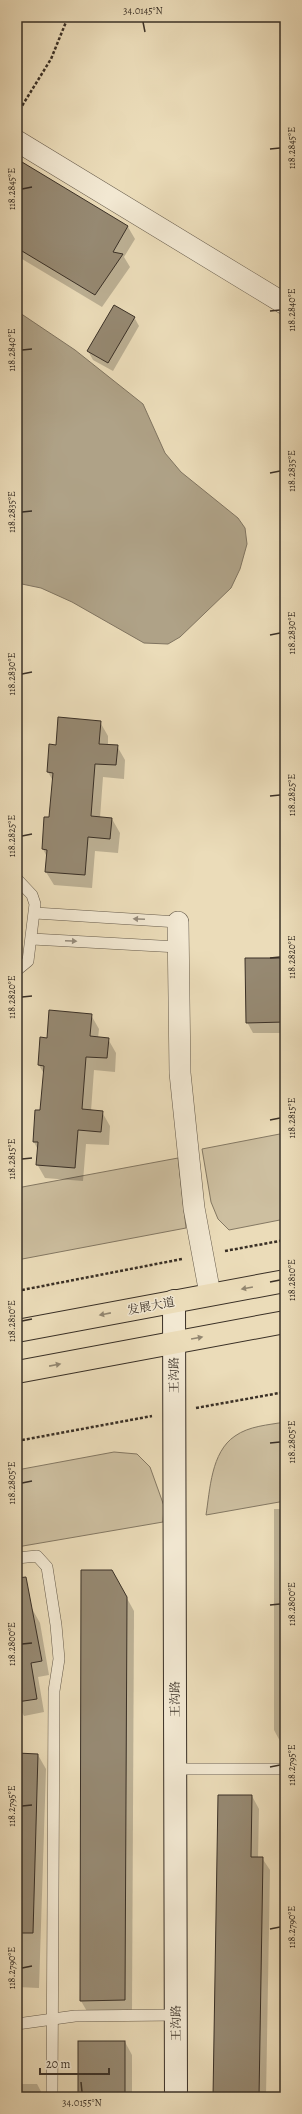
<svg xmlns="http://www.w3.org/2000/svg" width="302" height="2114" font-family="Alegreya,'Noto Serif SC',serif">
<style>
.green{fill:#cdbfa0;stroke:#847863}
.water{fill:#afa287;stroke:#807460}
.shadow{fill:#0003}
.building{fill:#968972;stroke:#3a3026}
.lines{fill:none;stroke-linecap:round;stroke-linejoin:round}
.lane-casing{stroke:#665b4b;stroke-width:12}
.street-casing{stroke:#665b4b;stroke-width:22}
.secondary-casing{stroke:#3a3026;stroke-width:24}
.primary-casing{stroke:#3a3026;stroke-width:24}
.path{stroke:#3a3026;stroke-width:2.5;stroke-dasharray:3 2;stroke-linecap:butt}
.lane{stroke:#f2e8d2;stroke-width:11}
.street{stroke:#f2e8d2;stroke-width:21}
.secondary{stroke:#f2e8d2;stroke-width:22}
.primary{stroke:#ebdcb9;stroke-width:22}
.oneway{fill:#968c7c}
.oneway2{fill:#928670}
.ticks{fill:none;stroke:#3a3026;stroke-width:1.5}
.labels{text-anchor:middle;stroke-width:3;stroke-linejoin:round;paint-order:stroke}
.street-label{font-size:12px;fill:#3a3026;stroke:#f2e8d2}
.neatline{fill:none;stroke:#3a3026;stroke-width:1.5}
.ticks-label{font-size:10px;text-anchor:middle;fill:#3a3026}
</style>
<rect width="100%" height="100%" fill="#ebdcb9"/>
<filter id="stains"><feTurbulence type="fractalNoise" baseFrequency=".005" numOctaves="4"/><feColorMatrix values="0 0 0 0 .2 0 0 0 0 .09 0 0 0 0 .02 0 0 0 .5 -.17"/></filter>
<radialGradient id="worn" r=".72"><stop offset=".6" stop-color="#630" stop-opacity="0"/><stop offset="1" stop-color="#630" stop-opacity=".3"/></radialGradient>
<g class="green">
<path d="M 285,1133 L 285,1219 L 229,1230 L 218,1219 L 211,1202 L 202,1149 Z"/>
<path d="M 178,1158 L 186,1228 L 17,1260 L 17,1188 Z"/>
<path d="M 285,1422 L 285,1501 L 206,1515 C 210,1490 211,1452 235,1436 C 249,1426 268,1425 285,1422 Z"/>
<path d="M 114,1452 L 137,1454 L 150,1467 L 164,1506 L 163,1522 L 17,1547 L 17,1470 Z"/>
</g>
<path class="water" d="M 17,311 L 75,350 L 143,404 L 165,453 L 181,472 L 238,518 L 245,528 L 247,544 L 240,569 L 231,588 L 180,637 L 168,644 L 144,643 L 72,602 L 41,588 L 17,583 Z"/>
<g class="shadow">
<path d="M 17,160 L 128,227 L 135,239 L 124,257 L 130,267 L 102,307 L 17,256 Z"/>
<path d="M 134,317 L 139,326 L 113,371 L 93,360 L 88,351 Z"/>
<path d="M 100,722 L 108,736 L 108,745 L 117,746 L 125,760 L 124,779 L 103,777 L 100,818 L 112,819 L 120,833 L 118,853 L 95,851 L 92,888 L 54,885 L 46,872 L 47,857 L 43,849 L 50,818 L 53,781 L 48,772 L 57,746 Z"/>
<path d="M 285,959 L 285,1033 L 253,1033 L 247,1022 Z"/>
<path d="M 91,1015 L 99,1029 L 98,1038 L 108,1039 L 116,1053 L 115,1072 L 94,1070 L 91,1111 L 102,1112 L 110,1126 L 109,1145 L 86,1144 L 83,1181 L 45,1178 L 37,1164 L 38,1150 L 34,1142 L 41,1111 L 44,1074 L 39,1065 L 48,1039 Z"/>
<path d="M 274,1509 L 285,1509 L 285,1743 L 281,1743 L 274,1730 Z"/>
<path d="M 17,1582 L 40,1623 L 49,1675 L 38,1677 L 44,1712 L 24,1716 L 17,1704 Z"/>
<path d="M 119,1584 L 134,1611 L 132,2013 L 88,2013 L 81,2001 Z"/>
<path d="M 17,1754 L 38,1755 L 46,1769 L 39,1988 L 17,1987 Z"/>
<path d="M 252,1796 L 259,1809 L 258,1858 L 262,1858 L 270,1870 L 266,2097 L 214,2097 Z"/>
<path d="M 125,2042 L 132,2055 L 132,2097 L 79,2097 Z"/>
<path d="M 17,2084 L 37,2084 L 44,2097 L 17,2097 Z"/>
</g>
<g class="building">
<path d="M 17,159 L 128,226 L 113,252 L 123,254 L 95,295 L 17,248 Z"/>
<path d="M 114,305 L 135,317 L 108,363 L 87,351 Z"/>
<path d="M 58,717 L 101,721 L 99,744 L 118,745 L 116,765 L 95,764 L 91,816 L 112,818 L 110,839 L 88,837 L 85,875 L 45,872 L 47,850 L 42,849 L 44,817 L 49,817 L 53,773 L 47,772 L 49,744 L 56,745 Z"/>
<path d="M 245,958 L 285,958 L 285,1022 L 246,1023 Z"/>
<path d="M 49,1010 L 92,1014 L 90,1036 L 109,1038 L 107,1058 L 86,1057 L 82,1109 L 103,1111 L 101,1132 L 78,1130 L 75,1168 L 36,1165 L 38,1142 L 33,1142 L 35,1110 L 40,1110 L 44,1066 L 38,1065 L 40,1037 L 47,1038 Z"/>
<path d="M 81,1570 L 112,1570 L 127,1597 L 125,2000 L 80,2001 Z"/>
<path d="M 26,1577 L 42,1661 L 31,1663 L 37,1699 L 17,1702 L 17,1578 Z"/>
<path d="M 17,1753 L 38,1754 L 33,1933 L 17,1933 Z"/>
<path d="M 218,1795 L 252,1795 L 251,1857 L 263,1857 L 259,2097 L 213,2097 Z"/>
<rect x="78" y="2041" width="47" height="56"/>
</g>
<g class="lines">
<g class="lane-casing">
<g id="lane">
<path d="M 17,879 L 32,895 L 35,904 L 28,961 L 17,970"/>
<path d="M 35,913 L 178,922"/>
<path d="M 32,939 L 178,947"/>
<path d="M 17,1558 L 37,1556 L 47,1567 L 56,1625 L 59,1659 L 54,1691 L 52,2097"/>
<path d="M 175,1769 L 285,1769"/>
<path d="M 17,2024 L 75,2016 L 176,2015"/>
</g>
</g>
<g class="street-casing">
<g id="street">
<path d="M 17,141 L 285,304"/>
<path d="M 178,922 L 180,1073 L 194,1208 L 210,1294"/>
</g>
</g>
<g class="secondary-casing">
<path id="secondary" d="M 174,1301 L 176,2097"/>
</g>
<g class="primary-casing">
<g id="primary">
<path d="M 17,1331 L 285,1281"/>
<path d="M 17,1372 L 285,1322"/>
</g>
</g>
<g class="path">
<path d="M 17,114 L 51,59 L 68,17"/>
<path d="M 225,1251 L 285,1240"/>
<path d="M 17,1291 L 182,1259"/>
<path d="M 196,1408 L 285,1392"/>
<path d="M 17,1441 L 152,1416"/>
</g>
<use href="#lane" class="lane"/>
<use href="#street" class="street"/>
<use href="#secondary" class="secondary"/>
<use href="#primary" class="primary"/>
</g>
<defs><path id="oneway-solid" d="M-6-.8H1V-3.2L6.5 0L1 3.2V.8H-6Z"/></defs>
<g class="oneway">
<use href="#oneway-solid" transform="translate(139 919) rotate(-177)"/>
<use href="#oneway-solid" transform="translate(71 941) rotate(3)"/>
</g>
<g class="oneway2">
<use href="#oneway-solid" transform="translate(247 1288) rotate(170)"/>
<use href="#oneway-solid" transform="translate(105 1314) rotate(169)"/>
<use href="#oneway-solid" transform="translate(197 1338) rotate(-10)"/>
<use href="#oneway-solid" transform="translate(55 1365) rotate(-11)"/>
</g>
<path class="ticks" d="M 143,22 L 145,32M 270,149 L 280,148M 22,189 L 32,187M 270,311 L 280,310M 22,350 L 32,349M 270,473 L 280,471M 22,512 L 32,511M 270,635 L 280,633M 22,674 L 32,672M 270,796 L 280,795M 22,836 L 32,834M 270,958 L 280,957M 22,997 L 32,996M 270,1120 L 280,1118M 22,1159 L 32,1158M 270,1282 L 280,1280M 22,1321 L 32,1319M 270,1443 L 280,1442M 22,1483 L 32,1481M 270,1605 L 280,1604M 22,1644 L 32,1643M 270,1767 L 280,1765M 22,1806 L 32,1805M 270,1929 L 280,1927M 22,1968 L 32,1966M 81,2082 L 82,2092"/>
<g class="labels">
<g class="street-label">
<text transform="translate(151 1306) rotate(-11)" y="4">发展大道</text>
<text transform="translate(174 1375) rotate(-90)" y="4">王沟路</text>
<text transform="translate(175 1699) rotate(-90)" y="4">王沟路</text>
<text transform="translate(176 2023) rotate(-90)" y="4">王沟路</text>
</g>
</g>
<rect width="302" height="2114" fill="none" stroke="#ebdcb9" stroke-width="44"/>
<path d="M40 2068v6h69v-6" fill="none" stroke="#3a3026" stroke-width="2"/>
<text x="46" y="2068" font-size="12" fill="#3a3026" stroke="#f2e8d2" stroke-width="3" paint-order="stroke">20 m</text>
<rect x="22" y="22" width="258" height="2070" class="neatline"/>
<g class="ticks-label">
<text x="143" y="14">34.0145°N</text>
<text transform="translate(291 148) rotate(-90)" y="4">118.2845°E</text>
<text transform="translate(11 189) rotate(-90)" y="4">118.2845°E</text>
<text transform="translate(291 310) rotate(-90)" y="4">118.2840°E</text>
<text transform="translate(11 350) rotate(-90)" y="4">118.2840°E</text>
<text transform="translate(291 471) rotate(-90)" y="4">118.2835°E</text>
<text transform="translate(11 512) rotate(-90)" y="4">118.2835°E</text>
<text transform="translate(291 633) rotate(-90)" y="4">118.2830°E</text>
<text transform="translate(11 674) rotate(-90)" y="4">118.2830°E</text>
<text transform="translate(291 795) rotate(-90)" y="4">118.2825°E</text>
<text transform="translate(11 836) rotate(-90)" y="4">118.2825°E</text>
<text transform="translate(291 957) rotate(-90)" y="4">118.2820°E</text>
<text transform="translate(11 997) rotate(-90)" y="4">118.2820°E</text>
<text transform="translate(291 1118) rotate(-90)" y="4">118.2815°E</text>
<text transform="translate(11 1159) rotate(-90)" y="4">118.2815°E</text>
<text transform="translate(291 1280) rotate(-90)" y="4">118.2810°E</text>
<text transform="translate(11 1321) rotate(-90)" y="4">118.2810°E</text>
<text transform="translate(291 1442) rotate(-90)" y="4">118.2805°E</text>
<text transform="translate(11 1483) rotate(-90)" y="4">118.2805°E</text>
<text transform="translate(291 1604) rotate(-90)" y="4">118.2800°E</text>
<text transform="translate(11 1644) rotate(-90)" y="4">118.2800°E</text>
<text transform="translate(291 1765) rotate(-90)" y="4">118.2795°E</text>
<text transform="translate(11 1806) rotate(-90)" y="4">118.2795°E</text>
<text transform="translate(291 1927) rotate(-90)" y="4">118.2790°E</text>
<text transform="translate(11 1968) rotate(-90)" y="4">118.2790°E</text>
<text x="82" y="2106">34.0155°N</text>
</g>
<rect width="100%" height="100%" filter="url(#stains)"/>
<rect width="100%" height="100%" fill="url(#worn)"/>
</svg>
